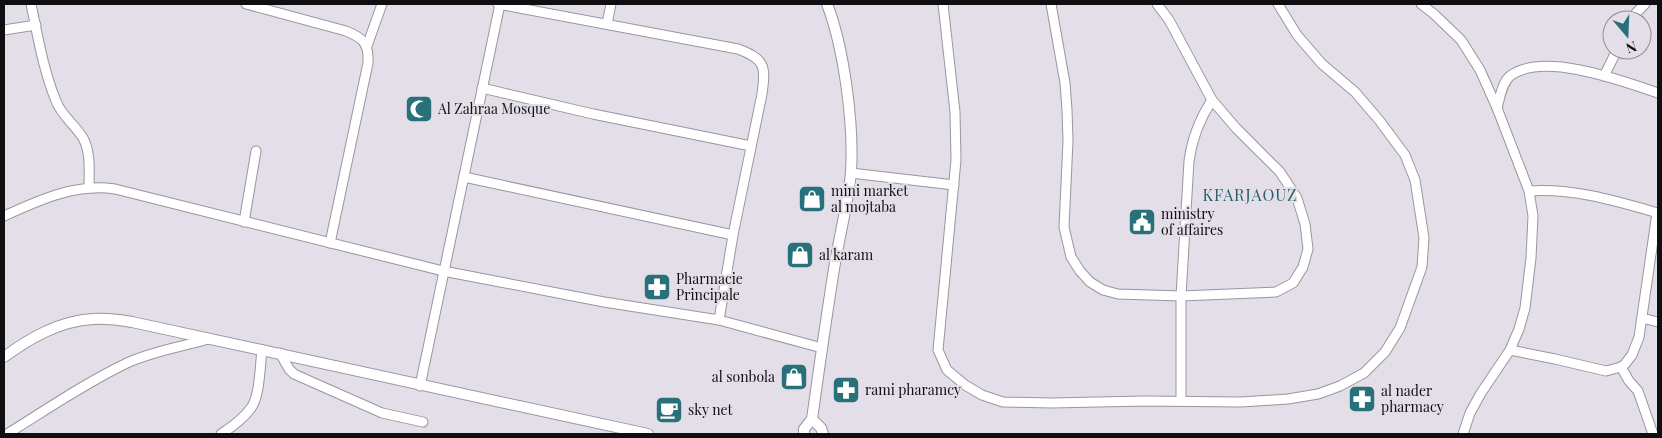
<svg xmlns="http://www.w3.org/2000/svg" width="1662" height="438" font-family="'Playfair Display',serif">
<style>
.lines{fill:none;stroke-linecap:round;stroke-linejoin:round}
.minor-casing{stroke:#9a959e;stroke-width:11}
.tertiary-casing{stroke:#9a959e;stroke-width:12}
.minor{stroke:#fff;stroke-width:9}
.tertiary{stroke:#fff;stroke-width:10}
.labels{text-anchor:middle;stroke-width:4;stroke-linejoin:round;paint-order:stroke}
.poi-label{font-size:14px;fill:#0f0e11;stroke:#e3dee7;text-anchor:start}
.quarter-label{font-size:16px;letter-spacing:1px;fill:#276067;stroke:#e3dee7}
</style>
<rect width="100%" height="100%" fill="#e3dee7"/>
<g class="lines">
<g class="minor-casing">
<g id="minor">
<path d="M 31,4 C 38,37 43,69 56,101 C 61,115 75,125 83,138 C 91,152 89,172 89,188"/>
<path d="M 246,4 L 346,31 C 363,38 369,43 368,63 L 330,243"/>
<path d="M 498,4 L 738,49 C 765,59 766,66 762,94 L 733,235 L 719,320"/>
<path d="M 943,4 L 955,112 L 956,160 L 938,350 L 947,370 L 965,385 L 982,395 L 1003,402 L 1052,403 L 1144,401 L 1241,402 L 1288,399 L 1318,394 L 1340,386 L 1364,373 L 1385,352 L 1400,328 L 1422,267 L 1424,238 L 1415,180 L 1405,155 L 1379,120 L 1355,92 L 1322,64 L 1297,35 L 1278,4"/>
<path d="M 1051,4 L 1065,83 L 1067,110 L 1068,141 L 1064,227 L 1071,257 L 1080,271 L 1090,282 L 1103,290 L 1118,294 L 1181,296 L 1276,292 L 1293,283 L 1303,267 L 1308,249 L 1305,224 L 1297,198 L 1280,172 L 1236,128 L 1212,100 L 1169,20 L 1157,4"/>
<path d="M 1421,4 L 1434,14 L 1461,40 L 1480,70 L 1497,108 L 1529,191 L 1533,216 L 1531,258 L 1525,308 L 1519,329 L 1510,350 L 1481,393 L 1470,413 L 1463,434"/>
<path d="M 1632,20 L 1636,13 L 1645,4"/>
<path d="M 607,24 L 611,4"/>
<path d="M 4,30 L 36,25"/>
<path d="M 367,46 L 382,4"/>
<path d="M 1604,76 L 1617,50"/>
<path d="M 482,88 L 593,114 L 751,146"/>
<path d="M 1497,108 C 1500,97 1502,83 1510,76 C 1542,51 1623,81 1658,93"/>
<path d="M 851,173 L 954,185"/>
<path d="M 464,177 L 733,235"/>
<path d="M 1529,191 C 1574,188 1616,201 1658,213"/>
<path d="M 4,216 C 39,200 76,183 115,189 L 443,271 L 604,302 L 719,320 L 822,348"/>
<path d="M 244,222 L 256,151"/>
<path d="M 1642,318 L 1658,322"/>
<path d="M 1510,350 L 1555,359 L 1606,371 L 1621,367 L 1625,364 L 1632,355 L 1639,337 L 1657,213"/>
<path d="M 280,353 L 289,369 L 294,374 L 382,413 L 423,422"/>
<path d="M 1621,367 L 1629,381 L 1638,391 L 1653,434"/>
<path d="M 420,386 L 500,4"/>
<path d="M 1181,401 L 1181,296 L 1189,161 C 1192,138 1199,120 1212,100"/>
<path d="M 7,434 C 46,410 85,383 127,363 C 153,351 181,347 208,339"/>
<path d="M 221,434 C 232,427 243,419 251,408 C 260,396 260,365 262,350"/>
</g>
</g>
<g class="tertiary-casing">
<g id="tertiary">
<path d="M 4,357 C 30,338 59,321 93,319 C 106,318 120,320 132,322 L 648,434"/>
<path d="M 812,419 L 821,428 L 823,434"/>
<path d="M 804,434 L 804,429 L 812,419 C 819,369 826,319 834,269 C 839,237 848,204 851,172 C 854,124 844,48 827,4"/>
</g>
</g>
<use href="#minor" class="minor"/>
<use href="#tertiary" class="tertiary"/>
</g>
<defs>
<g id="mosque-square" transform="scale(1.4375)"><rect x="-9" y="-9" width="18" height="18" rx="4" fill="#28717a" stroke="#e3dee7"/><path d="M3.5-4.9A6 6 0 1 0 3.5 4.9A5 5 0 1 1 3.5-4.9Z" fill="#fff"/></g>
<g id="shop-square" transform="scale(1.4375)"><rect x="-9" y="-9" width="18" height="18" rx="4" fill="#28717a" stroke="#e3dee7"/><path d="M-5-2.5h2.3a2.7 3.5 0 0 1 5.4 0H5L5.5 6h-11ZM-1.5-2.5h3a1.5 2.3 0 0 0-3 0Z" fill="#fff"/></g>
<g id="civic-square" transform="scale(1.4375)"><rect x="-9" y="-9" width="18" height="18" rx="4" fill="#28717a" stroke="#e3dee7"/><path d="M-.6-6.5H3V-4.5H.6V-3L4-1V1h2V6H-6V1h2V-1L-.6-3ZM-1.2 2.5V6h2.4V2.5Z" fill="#fff"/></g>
<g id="pharmacy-square" transform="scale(1.4375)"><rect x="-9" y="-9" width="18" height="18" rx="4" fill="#28717a" stroke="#e3dee7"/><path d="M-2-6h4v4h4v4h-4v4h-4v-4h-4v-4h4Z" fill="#fff"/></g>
<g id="cafe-square" transform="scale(1.4375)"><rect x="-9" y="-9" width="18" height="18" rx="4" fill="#28717a" stroke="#e3dee7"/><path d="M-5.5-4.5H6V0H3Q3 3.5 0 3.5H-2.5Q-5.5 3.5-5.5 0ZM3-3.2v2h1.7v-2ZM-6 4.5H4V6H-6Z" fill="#fff"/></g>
</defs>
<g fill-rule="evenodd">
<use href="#mosque-square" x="419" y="109"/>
<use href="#shop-square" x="812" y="199"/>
<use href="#civic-square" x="1142" y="222"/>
<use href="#shop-square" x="800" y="255"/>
<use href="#pharmacy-square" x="657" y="287"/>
<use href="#shop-square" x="794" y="377"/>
<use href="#pharmacy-square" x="846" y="390"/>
<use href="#pharmacy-square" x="1362" y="399"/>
<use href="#cafe-square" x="669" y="410"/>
</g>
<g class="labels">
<g class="poi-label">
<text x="438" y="114">Al Zahraa Mosque</text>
<text x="831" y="196">mini market<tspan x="831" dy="16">al mojtaba</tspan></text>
<text x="1161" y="219">ministry<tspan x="1161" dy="16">of affaires</tspan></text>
<text x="819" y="260">al karam</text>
<text x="676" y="284">Pharmacie<tspan x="676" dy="16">Principale</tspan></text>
<text x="775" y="382" text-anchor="end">al sonbola</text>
<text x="865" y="395">rami pharamcy</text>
<text x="1381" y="396">al nader<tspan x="1381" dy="16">pharmacy</tspan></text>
<text x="688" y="415">sky net</text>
</g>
<g class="quarter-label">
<text x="1250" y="201">KFARJAOUZ</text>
</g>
</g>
<rect width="1662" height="438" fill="none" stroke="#0f0e11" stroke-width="10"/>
<g transform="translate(1627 35) rotate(161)"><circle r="24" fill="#e3dee7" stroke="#8e8b91"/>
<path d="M0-4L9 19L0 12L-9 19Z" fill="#28717a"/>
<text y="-8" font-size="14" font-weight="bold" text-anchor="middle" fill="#0f0e11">N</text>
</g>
</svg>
